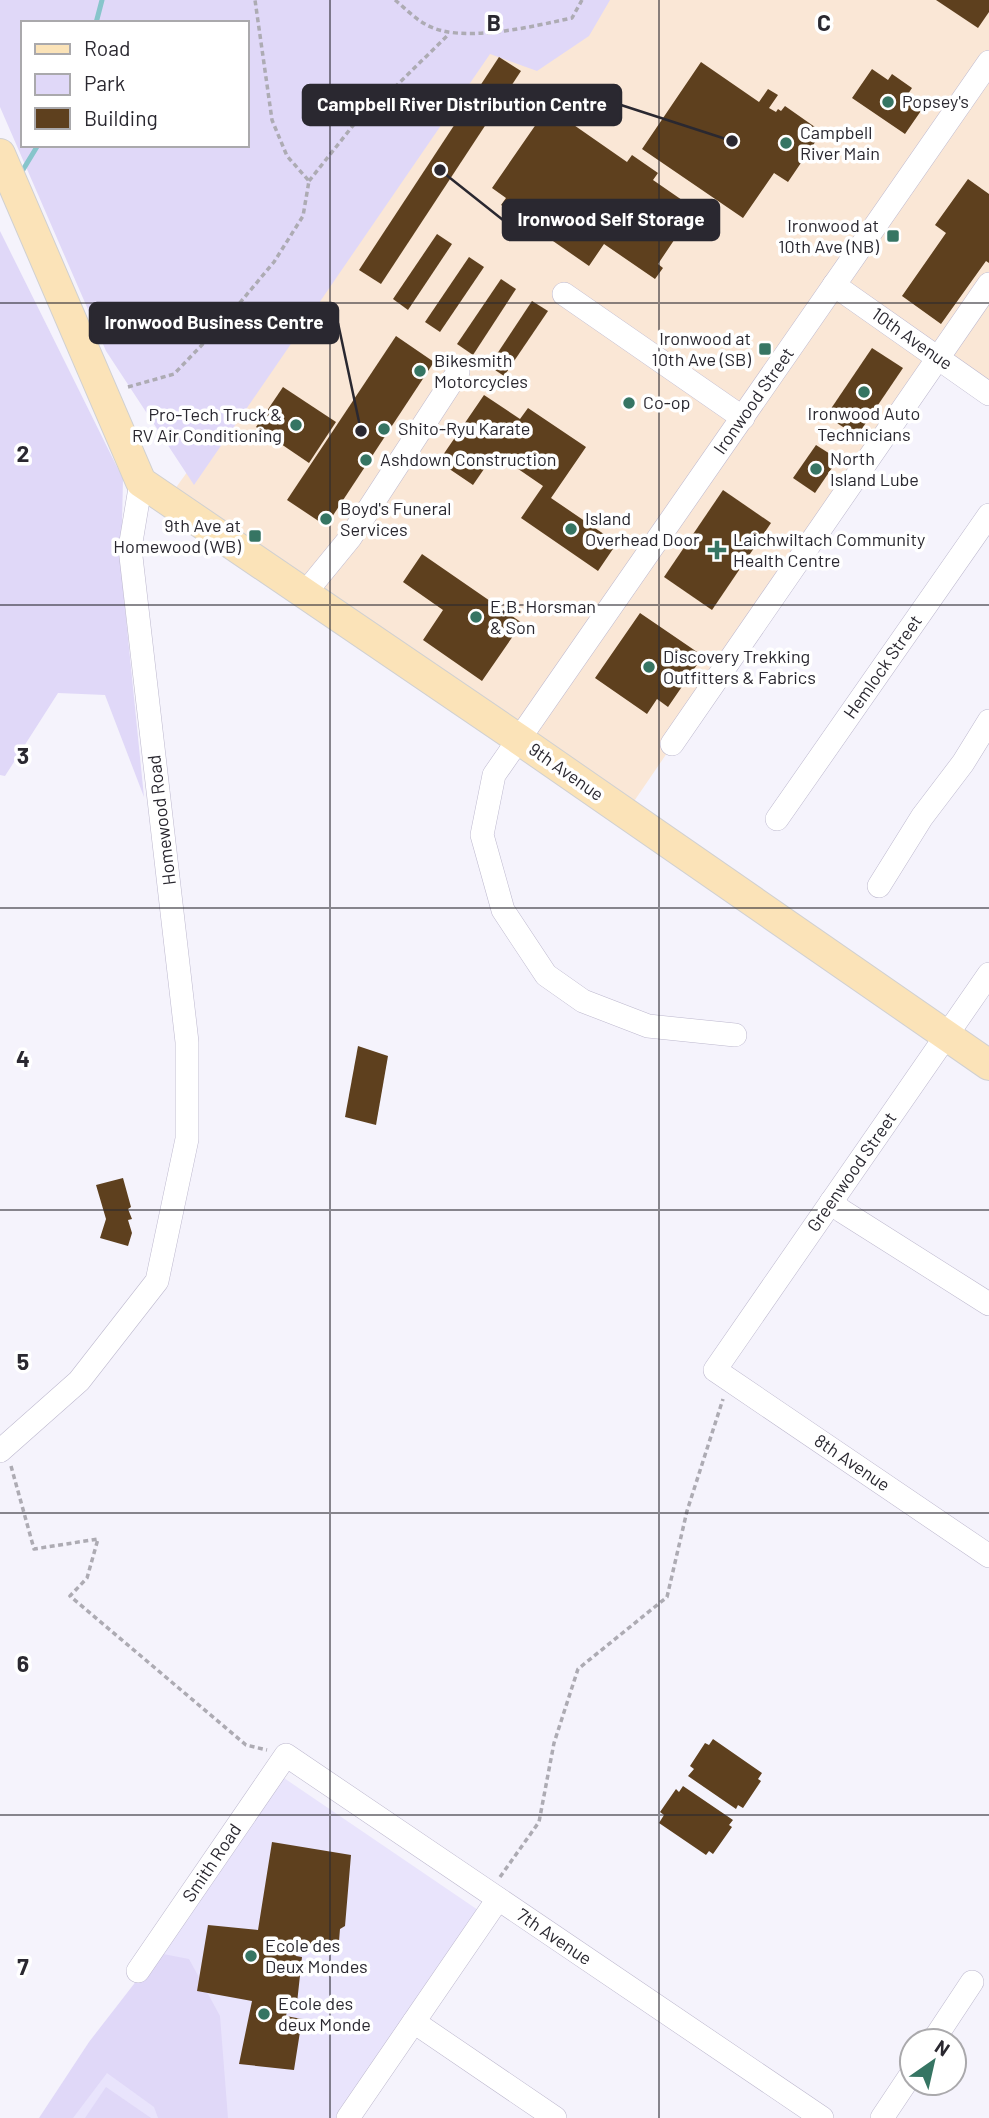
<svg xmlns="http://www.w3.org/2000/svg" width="989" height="2118" font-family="Barlow,sans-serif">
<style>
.commercial{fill:#fae7d6}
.built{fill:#e9e4fc}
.green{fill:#e0d8f8;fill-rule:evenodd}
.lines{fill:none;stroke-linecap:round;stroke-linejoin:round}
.stream{stroke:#87c5cb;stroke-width:5}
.building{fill:#5e401e}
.minor-casing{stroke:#bdb8ce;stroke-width:24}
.major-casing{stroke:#d0d0d1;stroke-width:32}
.path{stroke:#adabb3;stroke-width:3.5;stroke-dasharray:5 3.5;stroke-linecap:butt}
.minor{stroke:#fff;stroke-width:23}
.major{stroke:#fbe3b8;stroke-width:30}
.grid{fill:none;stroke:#2a2830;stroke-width:2;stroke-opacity:0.55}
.poi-dot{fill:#367563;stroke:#fff;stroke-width:2.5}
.labels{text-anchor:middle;stroke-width:7;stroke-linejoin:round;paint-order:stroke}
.poi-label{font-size:18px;fill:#2a2830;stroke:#fff;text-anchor:start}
.street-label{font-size:18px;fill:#2a2830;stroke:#fff}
.grid-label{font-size:23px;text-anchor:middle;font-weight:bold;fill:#2a2830;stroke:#fff;stroke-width:7;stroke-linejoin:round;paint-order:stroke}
.leader{fill:none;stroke:#2a2830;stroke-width:2.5}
.callout-dot{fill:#2a2830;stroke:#fff;stroke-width:2.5}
.callout{fill:#2a2830;stroke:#2a2830;stroke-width:2.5}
.callout-label{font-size:19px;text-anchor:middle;font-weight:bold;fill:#fff}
</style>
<rect width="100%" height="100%" fill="#f5f3fc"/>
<path class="commercial" d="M 527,0 L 989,0 L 989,385 L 938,357 L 626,813 L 167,500 Z"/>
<path class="built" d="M 281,1776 L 478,1910 L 337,2118 L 51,2118 Z"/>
<g class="green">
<path d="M 0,0 L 610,0 L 589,36 L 537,71 L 490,54 L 194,485 L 106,351 L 0,107 ZM 23,23 L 247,23 L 247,145 L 23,145 Z"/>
<path d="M 0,231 L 123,479 L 121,568 L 144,797 L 105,695 L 58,693 L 5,776 L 0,775 Z"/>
<path d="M 158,1953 L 189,1959 L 220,2016 L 228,2118 L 158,2118 L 154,2107 L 107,2073 L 73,2118 L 39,2118 L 89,2042 Z"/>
<path d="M 106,2087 L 151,2118 L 85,2118 Z"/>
</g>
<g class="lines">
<g class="stream">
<path d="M 96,23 L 102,0"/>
<path d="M 21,173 L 38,145"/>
</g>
</g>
<g class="building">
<path d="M 936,0 L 989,0 L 989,12 L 978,28 Z"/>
<path d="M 499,57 L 521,71 L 381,284 L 359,270 Z"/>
<path d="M 701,62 L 759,102 L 768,89 L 778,95 L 769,108 L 776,112 L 778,109 L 781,111 L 785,106 L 822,132 L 788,182 L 774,173 L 743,218 L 642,149 Z"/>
<path d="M 872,69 L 888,80 L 892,74 L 912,88 L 908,94 L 925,105 L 905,134 L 852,98 Z"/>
<path d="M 548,107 L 627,162 L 632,155 L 658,173 L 653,180 L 695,209 L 658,264 L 663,268 L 655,279 L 604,244 L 589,266 L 501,205 L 506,198 L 492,188 Z"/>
<path d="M 968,179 L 989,194 L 989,263 L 986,261 L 941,324 L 902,296 L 946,233 L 935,225 Z"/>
<path d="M 437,234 L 452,244 L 408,310 L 393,299 Z"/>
<path d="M 469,257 L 484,267 L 440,332 L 425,322 Z"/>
<path d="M 501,279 L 516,289 L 473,355 L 457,344 Z"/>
<path d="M 532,301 L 548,311 L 504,376 L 489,366 Z"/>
<path d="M 396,336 L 434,362 L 326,526 L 287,500 Z"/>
<path d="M 872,348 L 903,368 L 857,436 L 826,416 Z"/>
<path d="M 283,387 L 336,422 L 309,463 L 256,427 Z"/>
<path d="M 484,395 L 520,419 L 528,408 L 586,447 L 551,498 L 617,543 L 598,571 L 521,518 L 543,486 L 495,453 L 473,485 L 445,466 L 443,455 Z"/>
<path d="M 816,445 L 838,459 L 815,493 L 793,478 Z"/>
<path d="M 723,490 L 771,523 L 712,610 L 664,577 Z"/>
<path d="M 422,554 L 522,623 L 482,681 L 423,640 L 443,610 L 403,582 Z"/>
<path d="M 640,613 L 703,656 L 668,707 L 657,699 L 647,714 L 595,678 Z"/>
<path d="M 358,1046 L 388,1056 L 376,1125 L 345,1117 Z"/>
<path d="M 123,1178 L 131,1207 L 128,1209 L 132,1219 L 128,1220 L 132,1233 L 128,1246 L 100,1238 L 106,1219 L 96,1185 Z"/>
<path d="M 713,1739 L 762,1773 L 758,1779 L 761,1781 L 743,1808 L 738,1805 L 736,1809 L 688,1776 L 694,1769 L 690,1766 L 705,1743 L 709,1745 Z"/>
<path d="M 683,1786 L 733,1820 L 729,1825 L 732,1827 L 713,1854 L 709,1851 L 706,1855 L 659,1823 L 664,1815 L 660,1812 L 676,1789 L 679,1792 Z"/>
<path d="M 272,1842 L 351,1855 L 345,1926 L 340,1929 L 338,1953 L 298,1947 L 296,1956 L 302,1957 L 297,2003 L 289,2002 L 286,2016 L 302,2019 L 294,2070 L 239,2064 L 252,2001 L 197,1991 L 208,1925 L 258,1930 Z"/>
</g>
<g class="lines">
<g class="minor-casing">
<g id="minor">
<path d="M 834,285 L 989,394"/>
<path d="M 564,294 L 743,418"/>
<path d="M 305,593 L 350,538 L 458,372"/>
<path d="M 672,744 L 989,284"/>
<path d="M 777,819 L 989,515"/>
<path d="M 879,886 L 922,817 L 963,763 L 989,721"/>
<path d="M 989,974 L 715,1370 L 989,1556"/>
<path d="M 735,1035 L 648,1026 L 583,1001 L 546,975 L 503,910 L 482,835 L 494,775 L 989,62"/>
<path d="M 831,1202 L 842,1211 L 989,1304"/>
<path d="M 0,1451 L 79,1381 L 157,1281 L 187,1139 L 187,1042 L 130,548 L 141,482"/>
<path d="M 138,1971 L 286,1755 L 822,2118"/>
<path d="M 414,2022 L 555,2118"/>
<path d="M 933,2041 L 972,1982"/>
<path d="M 348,2118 L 498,1899"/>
<path d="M 882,2118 L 912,2073"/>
</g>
</g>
<g class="major-casing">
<path id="major" d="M 0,154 L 141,482 L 520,740 L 989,1065"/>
</g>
<g class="path">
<path d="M 395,0 C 405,8 414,18 425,24 C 459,45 534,26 572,18 L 582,0"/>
<path d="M 309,181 L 363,113 L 394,88 L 449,34"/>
<path d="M 128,387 L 174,374 L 223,323 L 274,262 L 303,216 L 309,181 L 287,156 L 272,120 L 255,0"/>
<path d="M 11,1466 L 34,1549 L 98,1539 L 87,1578 L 70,1596 L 246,1745 L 267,1750"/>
<path d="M 500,1877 L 539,1822 L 554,1743 L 578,1669 L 667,1597 L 687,1511 L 723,1399"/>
</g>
<use href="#minor" class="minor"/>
<use href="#major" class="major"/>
</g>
<path class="grid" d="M 330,0 L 330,2118M 659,0 L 659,2118M 0,303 L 989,303M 0,605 L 989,605M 0,908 L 989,908M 0,1210 L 989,1210M 0,1513 L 989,1513M 0,1815 L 989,1815"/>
<g class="poi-dot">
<circle cx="888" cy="102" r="7"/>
<circle cx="786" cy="143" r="7"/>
<rect x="886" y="229" width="14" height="14" rx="3.5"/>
<rect x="758" y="342" width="14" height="14" rx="3.5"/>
<circle cx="420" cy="371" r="7"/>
<circle cx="864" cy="392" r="7"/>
<circle cx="629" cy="403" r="7"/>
<circle cx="296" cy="425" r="7"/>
<circle cx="384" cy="429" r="7"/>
<circle cx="366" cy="460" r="7"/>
<circle cx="816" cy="469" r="7"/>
<circle cx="326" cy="519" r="7"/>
<circle cx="571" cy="529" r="7"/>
<rect x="248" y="529" width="14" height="14" rx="3.5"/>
<path d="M713.5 539.5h7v7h7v7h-7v7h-7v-7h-7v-7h7z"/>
<circle cx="476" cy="617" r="7"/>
<circle cx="649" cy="667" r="7"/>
<circle cx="251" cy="1956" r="7"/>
<circle cx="264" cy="2014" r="7"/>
</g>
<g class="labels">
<g class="poi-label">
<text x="902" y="108">Popsey's</text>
<text x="800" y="139">Campbell<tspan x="800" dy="21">River Main</tspan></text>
<text x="879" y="232" text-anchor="end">Ironwood at<tspan x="879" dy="21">10th Ave (NB)</tspan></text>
<text x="751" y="345" text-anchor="end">Ironwood at<tspan x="751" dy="21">10th Ave (SB)</tspan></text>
<text x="434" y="367">Bikesmith<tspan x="434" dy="21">Motorcycles</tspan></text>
<text x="643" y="409">Co-op</text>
<text x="864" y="420" text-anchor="middle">Ironwood Auto<tspan x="864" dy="21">Technicians</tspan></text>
<text x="282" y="421" text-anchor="end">Pro-Tech Truck &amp;<tspan x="282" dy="21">RV Air Conditioning</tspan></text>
<text x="398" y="435">Shito-Ryu Karate</text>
<text x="830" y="465">North<tspan x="830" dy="21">Island Lube</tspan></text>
<text x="380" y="466">Ashdown Construction</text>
<text x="340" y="515">Boyd's Funeral<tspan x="340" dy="21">Services</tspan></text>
<text x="585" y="525">Island<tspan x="585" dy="21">Overhead Door</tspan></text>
<text x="241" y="532" text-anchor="end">9th Ave at<tspan x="241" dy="21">Homewood (WB)</tspan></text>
<text x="733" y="546">Laichwiltach Community<tspan x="733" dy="21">Health Centre</tspan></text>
<text x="490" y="613">E.B. Horsman<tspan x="490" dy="21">&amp; Son</tspan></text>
<text x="663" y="663">Discovery Trekking<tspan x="663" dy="21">Outfitters &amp; Fabrics</tspan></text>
<text x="265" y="1952">Ecole des<tspan x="265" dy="21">Deux Mondes</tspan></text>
<text x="278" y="2010">Ecole des<tspan x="278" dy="21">deux Monde</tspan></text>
</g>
<g class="street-label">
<text transform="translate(912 339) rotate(35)" y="6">10th Avenue</text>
<text transform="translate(754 401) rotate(-55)" y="6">Ironwood Street</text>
<text transform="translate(883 667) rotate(-55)" y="6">Hemlock Street</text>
<text transform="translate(566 772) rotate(35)" y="6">9th Avenue</text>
<text transform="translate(162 820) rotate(-97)" y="6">Homewood Road</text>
<text transform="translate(852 1172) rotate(-55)" y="6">Greenwood Street</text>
<text transform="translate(852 1463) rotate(34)" y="6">8th Avenue</text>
<text transform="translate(212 1863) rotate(-56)" y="6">Smith Road</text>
<text transform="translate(554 1937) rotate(34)" y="6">7th Avenue</text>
</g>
</g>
<g class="grid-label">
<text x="494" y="31">B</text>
<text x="824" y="31">C</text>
<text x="23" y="462">2</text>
<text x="23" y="764">3</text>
<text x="23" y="1067">4</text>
<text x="23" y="1370">5</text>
<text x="23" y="1672">6</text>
<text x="23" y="1975">7</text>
</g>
<path class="leader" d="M732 141L621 105M440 170L503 220M361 431L338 323"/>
<g class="callout-dot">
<circle cx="732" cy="141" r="7"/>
<circle cx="440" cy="170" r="7"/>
<circle cx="361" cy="431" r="7"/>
</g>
<g class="callout">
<rect x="303" y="85" width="318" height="40" rx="7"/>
<rect x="503" y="200" width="216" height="40" rx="7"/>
<rect x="90" y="303" width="248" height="40" rx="7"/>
</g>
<g class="callout-label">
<text x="462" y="111">Campbell River Distribution Centre</text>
<text x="611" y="226">Ironwood Self Storage</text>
<text x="214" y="329">Ironwood Business Centre</text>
</g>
<rect x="21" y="21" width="228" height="126" fill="#ffffff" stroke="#aaa9ac" stroke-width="2"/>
<rect x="35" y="44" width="35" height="10" fill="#fbe3b8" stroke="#aaa9ac" stroke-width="2"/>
<text x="84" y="56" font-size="21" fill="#2a2830">Road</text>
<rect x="35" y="74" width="35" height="21" fill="#e0d8f8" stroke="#aaa9ac" stroke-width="2"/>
<text x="84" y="91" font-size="21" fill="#2a2830">Park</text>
<rect x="35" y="108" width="35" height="21" fill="#5e401e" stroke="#aaa9ac" stroke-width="2"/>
<text x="84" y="126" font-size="21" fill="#2a2830">Building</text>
<g transform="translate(933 2062) rotate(34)"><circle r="33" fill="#ffffff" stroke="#aaa9ac" stroke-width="2"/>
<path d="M0-5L12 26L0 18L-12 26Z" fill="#367563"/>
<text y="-10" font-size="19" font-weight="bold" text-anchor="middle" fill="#2a2830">N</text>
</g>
</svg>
